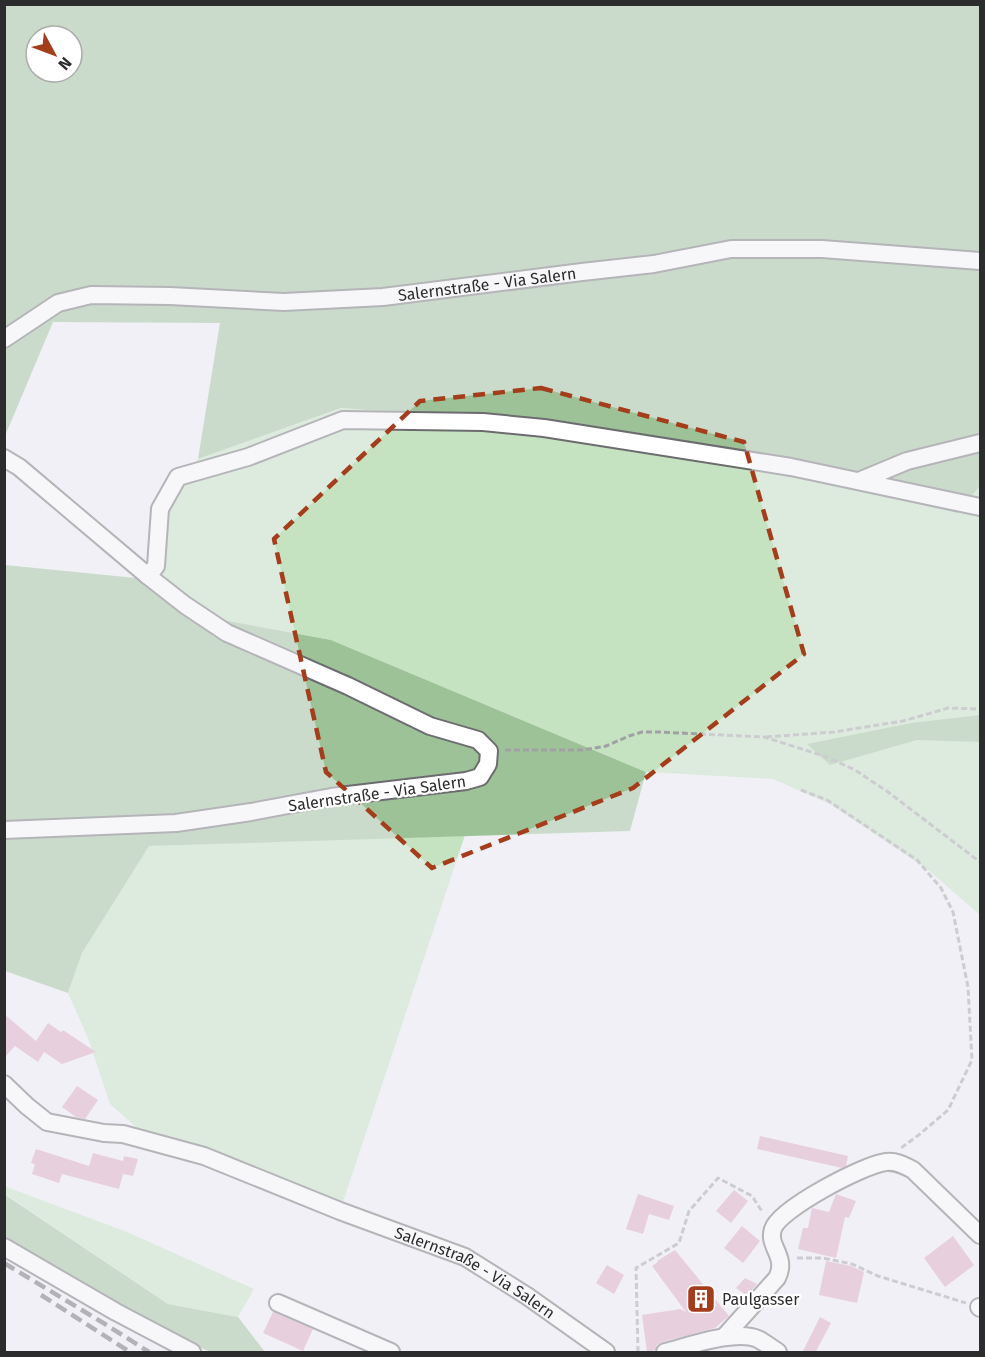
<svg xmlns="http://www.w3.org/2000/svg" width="985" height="1357" font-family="'Fira Sans',sans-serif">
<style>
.green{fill:#c6e3c1}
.forest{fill:#9ec297;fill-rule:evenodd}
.building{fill:#dea7bf}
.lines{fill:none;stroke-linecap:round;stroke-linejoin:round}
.minor-casing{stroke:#6c6c70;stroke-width:20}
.path{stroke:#a1a1a5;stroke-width:3;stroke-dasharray:6 3;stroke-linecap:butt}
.minor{stroke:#fff;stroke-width:16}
.rail{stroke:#67676a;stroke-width:4.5;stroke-dasharray:12 6;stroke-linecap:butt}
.marked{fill:none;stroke:#a43d1b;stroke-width:4.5;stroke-dasharray:12 8;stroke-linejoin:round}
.labels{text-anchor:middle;stroke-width:4.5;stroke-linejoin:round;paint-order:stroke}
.street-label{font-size:16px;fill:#2c2c2e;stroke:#fff}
.poi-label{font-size:16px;fill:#2c2c2e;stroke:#fff;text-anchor:start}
</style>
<rect width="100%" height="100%" fill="#f0f0f5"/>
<g class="green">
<path d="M 341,408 L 574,426 L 957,513 L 980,486 L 980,915 L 927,869 L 830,804 L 773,779 L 646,772 L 331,640 L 223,620 L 166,581 L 157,560 L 162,516 L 198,459 Z"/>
<path d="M 465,835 L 340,1211 L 153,1142 L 110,1104 L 88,1038 L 68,993 L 82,953 L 148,846 Z"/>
<path d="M 4,1186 L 127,1232 L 254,1289 L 238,1317 L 168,1304 L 5,1194 Z"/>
</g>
<g class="forest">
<path d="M 5,5 L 980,5 L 980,486 L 957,513 L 574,426 L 341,408 L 198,459 L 220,323 L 53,322 L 5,436 ZM 36,36 L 72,36 L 72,72 L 36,72 Z"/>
<path d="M 5,565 L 166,581 L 223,620 L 331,640 L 646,772 L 630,831 L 149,846 L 82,953 L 68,993 L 5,971 Z"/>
<path d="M 980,715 L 980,742 L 917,740 L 830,765 L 807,744 L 911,723 Z"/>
<path d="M 4,1194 L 168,1304 L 238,1317 L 265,1352 L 211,1352 L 160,1331 L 5,1242 Z"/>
</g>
<g class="building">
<path d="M 4,1014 L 36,1041 L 48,1023 L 61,1032 L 63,1030 L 96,1052 L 62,1064 L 44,1052 L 38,1062 L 15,1046 L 4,1058 Z"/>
<path d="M 77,1086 L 98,1100 L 85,1119 L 76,1117 L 62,1107 Z"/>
<path d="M 760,1136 L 848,1156 L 846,1166 L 842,1168 L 757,1149 Z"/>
<path d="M 36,1149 L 89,1166 L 93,1153 L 123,1161 L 124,1156 L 138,1159 L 133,1176 L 123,1174 L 119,1189 L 62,1174 L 59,1183 L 32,1174 L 35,1164 L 31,1163 Z"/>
<path d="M 734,1190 L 748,1201 L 731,1223 L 716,1211 Z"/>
<path d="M 638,1194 L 674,1206 L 669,1220 L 649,1214 L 643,1234 L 626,1229 Z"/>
<path d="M 836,1194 L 856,1201 L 849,1218 L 845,1217 L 836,1258 L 798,1249 L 803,1228 L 808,1228 L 812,1208 L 829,1212 Z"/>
<path d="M 742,1226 L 760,1241 L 743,1263 L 724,1248 Z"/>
<path d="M 953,1236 L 974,1265 L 945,1287 L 924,1258 Z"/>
<path d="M 675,1250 L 729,1316 L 715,1328 L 662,1342 L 657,1345 L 655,1350 L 647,1352 L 642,1315 L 680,1309 L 686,1312 L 652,1266 L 658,1262 L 657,1261 Z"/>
<path d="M 826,1261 L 851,1266 L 864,1272 L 857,1303 L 819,1295 Z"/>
<path d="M 607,1265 L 624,1275 L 614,1294 L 596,1283 Z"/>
<path d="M 745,1278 L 757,1284 L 747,1296 L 736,1288 Z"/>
<path d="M 273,1312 L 313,1329 L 303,1351 L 263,1333 Z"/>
<path d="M 820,1317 L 831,1323 L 815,1353 L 802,1353 Z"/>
</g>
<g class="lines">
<g class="minor-casing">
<g id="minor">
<path id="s1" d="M 4,339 L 58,303 L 91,295 L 170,296 L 284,302 L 383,297 L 582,272 L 654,264 L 731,249 L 822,249 L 980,261"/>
<path d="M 4,458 L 19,467 L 148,576 L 185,605 L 227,633 L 348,686 L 430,726 L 478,740 L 489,751 L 488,764 L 480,777 L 466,781 L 331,797 L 251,812 L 176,823 L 4,830"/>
<path d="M 859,481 L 907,461 L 980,443"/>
<path d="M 148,576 L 156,566 L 160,509 L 178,477 L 248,457 L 343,420 L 483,422 L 544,428 L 791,467 L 980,507"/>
<path id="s2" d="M 4,1084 L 27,1106 L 47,1122 L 104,1133 L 123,1134 L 204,1156 L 340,1211 L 465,1257 L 527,1296 L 606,1352"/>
<path d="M 4,1247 L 116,1312 L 192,1352"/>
<path d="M 278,1303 L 391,1352"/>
<path d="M 979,1307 L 980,1308"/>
<path d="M 724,1337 L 777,1278 C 788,1256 767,1247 773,1229 C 779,1209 865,1164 886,1162 C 896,1161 904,1165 913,1170 L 980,1235"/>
<path d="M 665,1352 C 689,1346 736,1329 758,1339 C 765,1343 772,1348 778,1352"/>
</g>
</g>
<g class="path">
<path d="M 766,737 L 834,732 L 903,721 L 948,708 L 980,709"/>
<path d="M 505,750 L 583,750 L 606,746 L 629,736 L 642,732 L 659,732 L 764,737 L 827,757 L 855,770 L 888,792 L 980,862"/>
<path d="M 801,790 L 827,800 L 917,860 L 941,888 L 953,912 L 968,987 L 972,1060 L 948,1110 L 920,1134 L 901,1148"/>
<path d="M 797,1258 L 823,1258 L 852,1264 L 878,1276 L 966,1303"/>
<path d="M 638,1352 L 636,1268 L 679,1243 L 689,1211 L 718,1178 L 752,1196 L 763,1213"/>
</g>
<use href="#minor" class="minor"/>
<g class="rail">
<path d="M 4,1263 L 105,1324 L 149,1352"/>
<path d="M 41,1295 L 130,1352"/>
</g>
</g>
<path d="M0 0H985V1357H0ZM 541,388 L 744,442 L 804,654 L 633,788 L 432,868 L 326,772 L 274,539 L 420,401 Z" fill="#f0f0f5" fill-opacity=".55" fill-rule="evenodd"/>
<path class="marked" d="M 541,388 L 744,442 L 804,654 L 633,788 L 432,868 L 326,772 L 274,539 L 420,401 Z"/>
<defs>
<g id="building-square" transform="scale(1.5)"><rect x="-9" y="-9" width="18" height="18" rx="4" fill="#a43d1b" stroke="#fff"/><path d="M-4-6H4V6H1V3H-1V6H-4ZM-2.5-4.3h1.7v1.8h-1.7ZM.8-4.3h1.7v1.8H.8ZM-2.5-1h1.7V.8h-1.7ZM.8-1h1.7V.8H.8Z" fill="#fff"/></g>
</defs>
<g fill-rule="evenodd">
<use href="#building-square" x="701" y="1299"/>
</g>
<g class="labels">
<g class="street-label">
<text dy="6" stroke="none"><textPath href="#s1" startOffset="496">Salernstraße - Via Salern</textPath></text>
<text transform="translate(377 793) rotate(-8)" y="6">Salernstraße - Via Salern</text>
<text dy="6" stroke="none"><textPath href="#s2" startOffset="514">Salernstraße - Via Salern</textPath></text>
</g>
<g class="poi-label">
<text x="722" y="1305">Paulgasser</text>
</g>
</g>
<rect width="985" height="1357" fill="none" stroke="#2c2c2e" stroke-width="12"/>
<g transform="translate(54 54) rotate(131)"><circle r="28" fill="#ffffff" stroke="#ababab" stroke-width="1.5"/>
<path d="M0-4.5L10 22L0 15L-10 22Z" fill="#a43d1b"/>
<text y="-9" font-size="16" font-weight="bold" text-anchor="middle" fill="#2c2c2e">N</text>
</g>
</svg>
